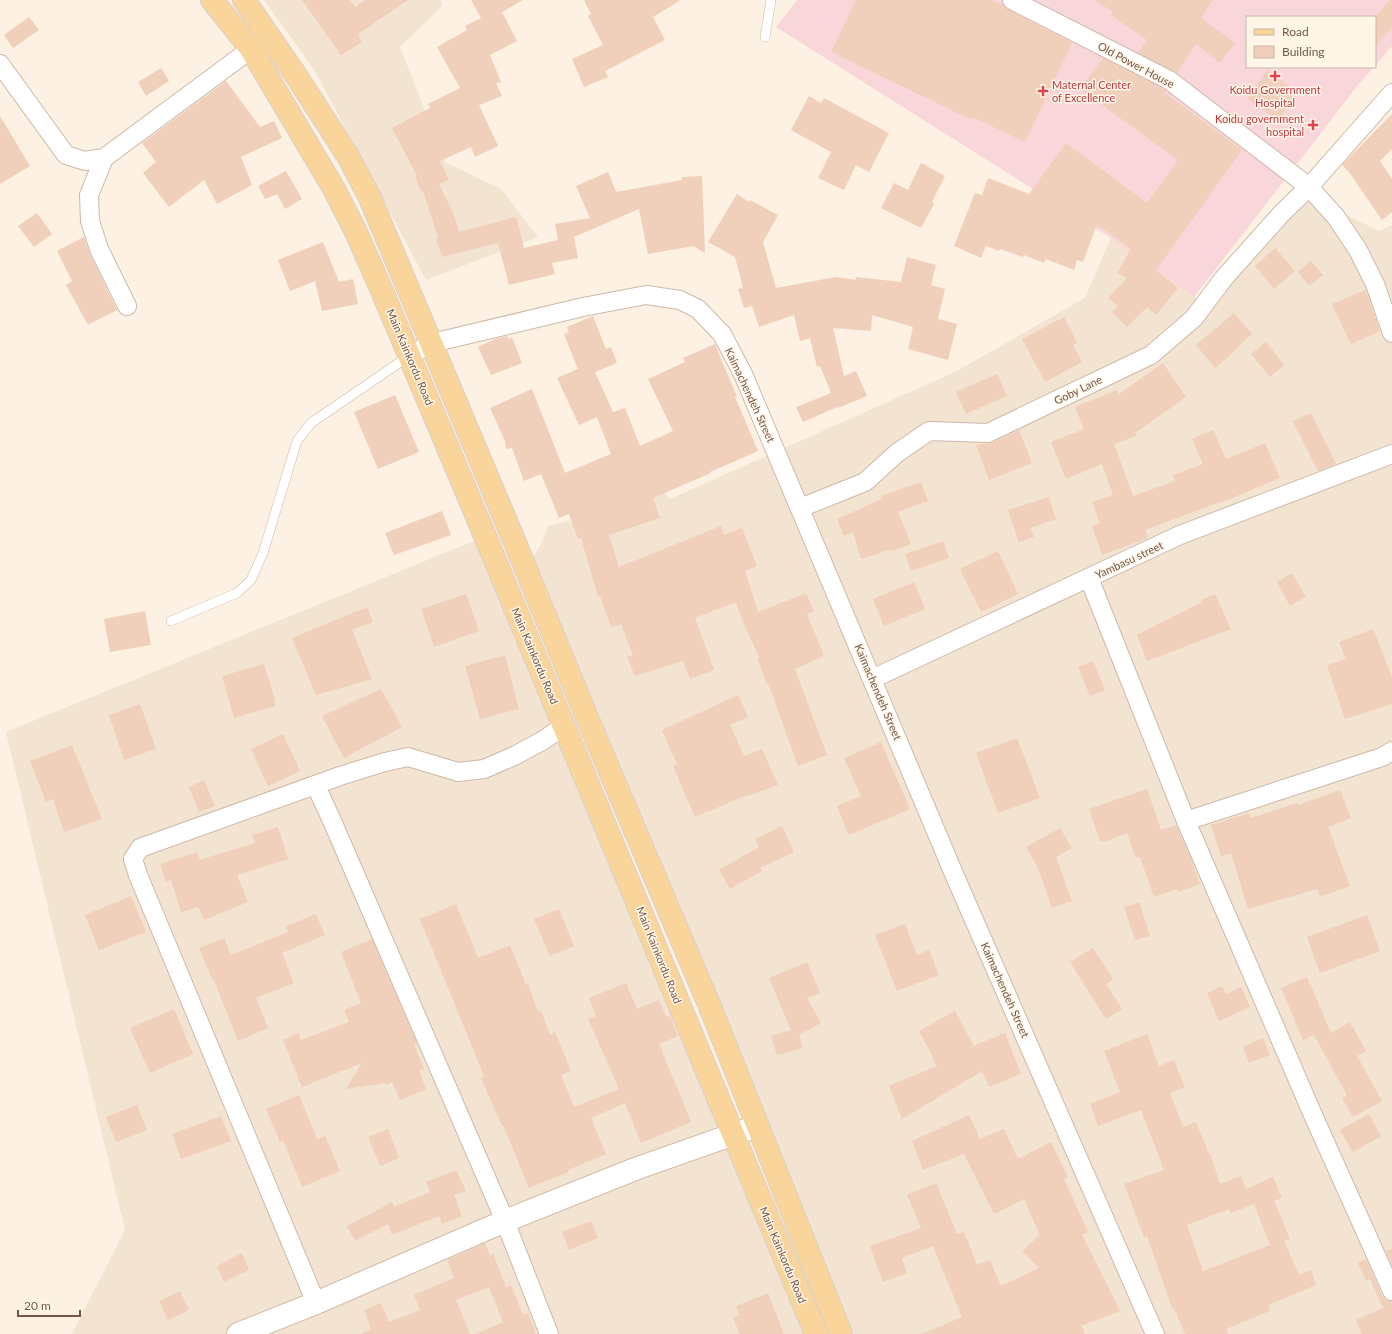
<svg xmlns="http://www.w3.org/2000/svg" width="1392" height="1334" font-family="Lato,sans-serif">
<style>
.residential{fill:#f3e3d1}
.medical{fill:#f9d6da}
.building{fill:#f0cfbb;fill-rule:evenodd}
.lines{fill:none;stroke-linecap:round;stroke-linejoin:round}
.service-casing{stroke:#cdb9a9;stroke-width:10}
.minor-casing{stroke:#cdb9a9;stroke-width:20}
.secondary-casing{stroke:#d1bba9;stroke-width:24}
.primary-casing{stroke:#d8d0cc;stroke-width:24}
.service{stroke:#fff;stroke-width:9}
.minor{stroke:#fff;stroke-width:18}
.secondary{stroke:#fff;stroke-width:22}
.primary{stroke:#f9d59c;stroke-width:22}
.health-dot{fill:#e0444e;stroke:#fff6e8;stroke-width:1.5}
.labels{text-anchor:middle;stroke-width:3;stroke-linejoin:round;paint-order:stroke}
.street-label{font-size:11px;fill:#735849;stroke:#fff6e8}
.health-label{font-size:11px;fill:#be3a42;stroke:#fff6e8;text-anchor:start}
</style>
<rect width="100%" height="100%" fill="#fcf1e2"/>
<g class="residential">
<path d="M 264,0 L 440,0 L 442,6 L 400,47 L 445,162 L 501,189 L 538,237 L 426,280 L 315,71 Z"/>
<path d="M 1308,196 L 1379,231 L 1392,225 L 1392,1334 L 847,1334 L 531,561 L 542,542 L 548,526 L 574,520 L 660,488 L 670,499 L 957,371 L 1085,298 L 1111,238 L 1207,306 Z"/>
<path d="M 479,539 L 809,1334 L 72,1334 L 125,1230 L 6,732 Z"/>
</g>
<path class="medical" d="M 797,0 L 1392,0 L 1392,46 L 1375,66 L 1375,17 L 1247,17 L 1247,67 L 1374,67 L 1358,85 L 1194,297 L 1111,238 L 776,27 Z"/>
<g class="building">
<path d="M 302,0 L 350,0 L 355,7 L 365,0 L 408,0 L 358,34 L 362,42 L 341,55 Z"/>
<path d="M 471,0 L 523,0 L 502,12 L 517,41 L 490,55 L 501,82 L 496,83 L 502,96 L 479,105 L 498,146 L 475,157 L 471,147 L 440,161 L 449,180 L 439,184 L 454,215 L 459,232 L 516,217 L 524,248 L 558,240 L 555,224 L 590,218 L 576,186 L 608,172 L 616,192 L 682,180 L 682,177 L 702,176 L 705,253 L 693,246 L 648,254 L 639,209 L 574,237 L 578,258 L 552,263 L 555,274 L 509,285 L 498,243 L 442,257 L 436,238 L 438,237 L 423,191 L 421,191 L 415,177 L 417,176 L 392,128 L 430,108 L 428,104 L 460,88 L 437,47 L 467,30 L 465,26 L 481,18 Z"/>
<path d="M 584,0 L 681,0 L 653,17 L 665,40 L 605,71 L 608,77 L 584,87 L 572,59 L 603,45 L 588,16 L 591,14 Z"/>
<path d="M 856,0 L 992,0 L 1003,5 L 1007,9 L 1072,43 L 1025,142 L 973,117 L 972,120 L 831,52 Z"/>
<path d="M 1095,0 L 1213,0 L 1201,18 L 1235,43 L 1220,63 L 1196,44 L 1177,73 L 1138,53 L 1147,40 L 1111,15 L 1113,12 Z"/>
<path d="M 1390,0 L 1392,0 L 1392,27 L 1375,47 L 1375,17 Z"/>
<path d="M 29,17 L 39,30 L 13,48 L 4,35 Z"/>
<path d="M 1103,58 L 1163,89 L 1166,91 L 1165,93 L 1242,150 L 1156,270 L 1178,288 L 1156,315 L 1147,307 L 1127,327 L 1112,312 L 1118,306 L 1108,298 L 1127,278 L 1117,273 L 1131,249 L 1097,224 L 1083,262 L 1077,260 L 1074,270 L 1046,259 L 1044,263 L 1024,255 L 1023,257 L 1000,249 L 999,251 L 986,246 L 981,258 L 954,246 L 975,193 L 982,195 L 988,178 L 1029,194 L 1066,143 L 1147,203 L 1178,160 L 1080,89 Z"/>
<path d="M 161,68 L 169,81 L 146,96 L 138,82 Z"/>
<path d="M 1267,70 L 1298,92 L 1278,120 L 1247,99 Z"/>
<path d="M 226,81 L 260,127 L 274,121 L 282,138 L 241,157 L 252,185 L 217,204 L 204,180 L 169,207 L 143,173 L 156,162 L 142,143 Z"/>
<path d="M 809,96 L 821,103 L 824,98 L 889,133 L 869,172 L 856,165 L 844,190 L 818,178 L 831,152 L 791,130 Z"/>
<path d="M 1392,114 L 1392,149 L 1380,161 L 1392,179 L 1392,212 L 1382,220 L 1349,172 L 1342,165 Z"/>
<path d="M 0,116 L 30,166 L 0,184 Z"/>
<path d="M 921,163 L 945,176 L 932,202 L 934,204 L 921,228 L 881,208 L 894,183 L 908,190 Z"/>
<path d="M 286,171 L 302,199 L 285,209 L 277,194 L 265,199 L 258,186 Z"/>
<path d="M 737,194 L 749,202 L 750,200 L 778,215 L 763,242 L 776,288 L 836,277 L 856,280 L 856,277 L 901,282 L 907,257 L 936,265 L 931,285 L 945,289 L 938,319 L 957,324 L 948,360 L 908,349 L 913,327 L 872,315 L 871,331 L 833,328 L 844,376 L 856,371 L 867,396 L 838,408 L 837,407 L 803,422 L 796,407 L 831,393 L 820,366 L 817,367 L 810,338 L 800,341 L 794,315 L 759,327 L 752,306 L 744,308 L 738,289 L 743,288 L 735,257 L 708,242 Z"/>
<path d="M 37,213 L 52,234 L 34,247 L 18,226 Z"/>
<path d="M 84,237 L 90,254 L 117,310 L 88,325 L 66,285 L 72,281 L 57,251 Z"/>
<path d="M 323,242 L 339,282 L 353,279 L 358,304 L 322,311 L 315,281 L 290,291 L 278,260 Z"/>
<path d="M 1275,248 L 1295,271 L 1274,289 L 1255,266 Z"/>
<path d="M 1311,261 L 1323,275 L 1309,286 L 1298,272 Z"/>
<path d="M 1366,290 L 1380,331 L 1351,344 L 1332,304 Z"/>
<path d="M 1234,313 L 1252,334 L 1239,345 L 1240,346 L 1215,368 L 1196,345 Z"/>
<path d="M 593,316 L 606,349 L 611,347 L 617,363 L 595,372 L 613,412 L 625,408 L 640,446 L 673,431 L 648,379 L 685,362 L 683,358 L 715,344 L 737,397 L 735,397 L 758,451 L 710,472 L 711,473 L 653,498 L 660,518 L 609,535 L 619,567 L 721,526 L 724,535 L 742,528 L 757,566 L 745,571 L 758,612 L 806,593 L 814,611 L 807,614 L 824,656 L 795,669 L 827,755 L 798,766 L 768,683 L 767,684 L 757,658 L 759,657 L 741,617 L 736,602 L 695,618 L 714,670 L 690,679 L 683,661 L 635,676 L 627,657 L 633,655 L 621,624 L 611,627 L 600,596 L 598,597 L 581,538 L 578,539 L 569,514 L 559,518 L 541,474 L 524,481 L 512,448 L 506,449 L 505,441 L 490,408 L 532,389 L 565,473 L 611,454 L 597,417 L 579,425 L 557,378 L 578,369 L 564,334 L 569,332 L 567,327 Z"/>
<path d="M 1064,317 L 1077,343 L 1073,345 L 1082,362 L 1045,382 L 1022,339 Z"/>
<path d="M 507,336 L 509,339 L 512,337 L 522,363 L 491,375 L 478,347 L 495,339 Z"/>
<path d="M 1266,342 L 1284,365 L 1270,377 L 1251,354 Z"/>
<path d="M 1163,363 L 1186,397 L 1135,433 L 1136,436 L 1114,444 L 1133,496 L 1175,481 L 1173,475 L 1203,464 L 1192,439 L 1213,430 L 1226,459 L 1265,443 L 1280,478 L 1220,503 L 1220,502 L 1145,530 L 1148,538 L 1102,555 L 1092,526 L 1100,523 L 1092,502 L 1113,495 L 1102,464 L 1066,479 L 1051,442 L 1084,429 L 1075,407 L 1117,390 L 1119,394 Z"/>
<path d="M 997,374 L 1007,396 L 966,414 L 956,392 Z"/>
<path d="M 395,395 L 419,452 L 378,469 L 354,412 Z"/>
<path d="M 1311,413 L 1336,464 L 1318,471 L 1293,421 Z"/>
<path d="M 1019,430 L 1032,463 L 989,480 L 976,445 L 992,443 Z"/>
<path d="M 921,482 L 928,501 L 898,512 L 911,544 L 893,551 L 892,549 L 861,559 L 853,532 L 844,536 L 837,519 L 882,499 L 881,496 Z"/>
<path d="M 1049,497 L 1056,519 L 1030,528 L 1034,537 L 1019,542 L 1008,510 Z"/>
<path d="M 442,511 L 451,535 L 394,555 L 385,533 Z"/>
<path d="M 943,541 L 949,558 L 911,571 L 905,554 Z"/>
<path d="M 998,551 L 1018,594 L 981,612 L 960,569 Z"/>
<path d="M 1292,573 L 1306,597 L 1290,606 L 1277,582 Z"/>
<path d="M 914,582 L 925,609 L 884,626 L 873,599 Z"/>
<path d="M 466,594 L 479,631 L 434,647 L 421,609 Z"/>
<path d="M 1215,594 L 1231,629 L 1147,661 L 1137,635 L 1202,602 L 1201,600 Z"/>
<path d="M 367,607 L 373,622 L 352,630 L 372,679 L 316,695 L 292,638 Z"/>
<path d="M 145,611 L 151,645 L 110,652 L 104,619 Z"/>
<path d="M 1373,629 L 1392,677 L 1392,704 L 1345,719 L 1327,665 L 1346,659 L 1339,642 Z"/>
<path d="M 505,655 L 519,709 L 480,719 L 465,666 Z"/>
<path d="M 1093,661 L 1105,690 L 1090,696 L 1078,667 Z"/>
<path d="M 264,664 L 275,700 L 275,706 L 234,718 L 222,676 Z"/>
<path d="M 381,689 L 402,727 L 344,758 L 322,716 Z"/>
<path d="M 738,695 L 748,717 L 730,725 L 744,756 L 762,749 L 778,785 L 747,796 L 747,795 L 695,817 L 673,766 L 677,764 L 662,730 Z"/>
<path d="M 140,704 L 156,749 L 124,760 L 109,715 Z"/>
<path d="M 283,734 L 300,771 L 268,786 L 251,749 Z"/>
<path d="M 1017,738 L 1040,798 L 998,813 L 976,753 Z"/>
<path d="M 881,742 L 910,809 L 849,835 L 837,806 L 861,796 L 844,758 Z"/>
<path d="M 72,745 L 102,819 L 64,832 L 53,799 L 46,802 L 30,761 Z"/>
<path d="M 204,780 L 215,806 L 199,812 L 189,787 Z"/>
<path d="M 1147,789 L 1161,830 L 1176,825 L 1190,856 L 1200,884 L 1178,892 L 1177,889 L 1154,897 L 1140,857 L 1136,858 L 1127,833 L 1107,841 L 1100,841 L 1089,809 Z"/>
<path d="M 1340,790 L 1351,818 L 1328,827 L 1350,886 L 1320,897 L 1317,889 L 1248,909 L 1231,853 L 1221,856 L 1211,825 L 1249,813 L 1251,818 L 1297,803 L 1298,805 Z"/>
<path d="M 782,826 L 794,852 L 760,868 L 762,871 L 730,889 L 719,870 L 759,847 L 755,839 Z"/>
<path d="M 278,827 L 288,859 L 237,875 L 248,902 L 204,920 L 198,907 L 181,912 L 171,880 L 166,882 L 160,864 L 197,852 L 199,860 L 255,843 L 252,835 Z"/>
<path d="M 1060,828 L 1072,848 L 1056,857 L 1072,901 L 1052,908 L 1038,868 L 1026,847 Z"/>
<path d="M 131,896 L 146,932 L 99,950 L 85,915 Z"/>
<path d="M 1139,902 L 1150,936 L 1135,940 L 1124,907 Z"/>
<path d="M 456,904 L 478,958 L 510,945 L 526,985 L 528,984 L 538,1012 L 541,1011 L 550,1035 L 555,1032 L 571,1071 L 561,1075 L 574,1107 L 619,1089 L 588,1019 L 596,1016 L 589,998 L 626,983 L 637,1009 L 659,1000 L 666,1017 L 670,1016 L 678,1036 L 659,1044 L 691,1122 L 641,1143 L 625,1103 L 591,1118 L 606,1154 L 568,1170 L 569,1172 L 529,1188 L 503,1125 L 502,1126 L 481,1078 L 484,1076 L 420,919 Z"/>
<path d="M 559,909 L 574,946 L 550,956 L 534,919 Z"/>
<path d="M 316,914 L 325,935 L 282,953 L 294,983 L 256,998 L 268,1028 L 238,1041 L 214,980 L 213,981 L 199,948 L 224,938 L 231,955 L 288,932 L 286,926 Z"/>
<path d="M 1367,915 L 1380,951 L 1320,973 L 1307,937 Z"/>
<path d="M 905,924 L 917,955 L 929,950 L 939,975 L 897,991 L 875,935 Z"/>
<path d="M 372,939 L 417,1043 L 414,1044 L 424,1069 L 419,1071 L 426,1089 L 400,1100 L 392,1082 L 386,1085 L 385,1083 L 346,1089 L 362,1063 L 302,1087 L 283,1040 L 298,1033 L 301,1040 L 349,1022 L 344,1010 L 361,1003 L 341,952 Z"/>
<path d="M 1093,948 L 1113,979 L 1106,984 L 1122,1009 L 1106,1019 L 1070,962 Z"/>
<path d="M 807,962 L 820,993 L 807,998 L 821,1023 L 799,1035 L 803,1048 L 777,1055 L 771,1036 L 791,1030 L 769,978 Z"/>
<path d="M 1307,977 L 1331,1033 L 1350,1022 L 1366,1051 L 1357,1056 L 1382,1101 L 1353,1117 L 1342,1098 L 1347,1095 L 1314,1035 L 1303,1040 L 1281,988 Z"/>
<path d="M 1222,986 L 1226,994 L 1241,987 L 1250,1007 L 1219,1021 L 1207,993 Z"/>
<path d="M 174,1009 L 193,1054 L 150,1073 L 130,1028 Z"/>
<path d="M 955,1011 L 974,1046 L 1005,1033 L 1021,1074 L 989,1087 L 982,1071 L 902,1119 L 889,1086 L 937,1066 L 932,1058 L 933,1057 L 919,1031 Z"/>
<path d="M 1147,1034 L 1159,1066 L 1174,1060 L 1185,1087 L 1170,1093 L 1183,1127 L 1196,1122 L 1209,1154 L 1210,1153 L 1220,1184 L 1241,1176 L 1246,1189 L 1273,1177 L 1282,1198 L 1274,1201 L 1290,1239 L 1284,1241 L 1299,1275 L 1311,1270 L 1316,1285 L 1268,1305 L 1270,1311 L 1226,1329 L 1228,1334 L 1185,1334 L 1174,1308 L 1172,1308 L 1147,1236 L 1144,1237 L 1124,1184 L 1164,1170 L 1141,1110 L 1098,1126 L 1090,1104 L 1120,1092 L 1104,1051 ZM 1254,1204 L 1270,1245 L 1203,1271 L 1187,1225 L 1229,1209 L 1231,1213 Z"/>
<path d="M 1263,1038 L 1270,1055 L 1249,1063 L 1243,1047 Z"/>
<path d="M 299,1095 L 317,1139 L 325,1136 L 340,1171 L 302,1187 L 283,1140 L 280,1142 L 266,1109 Z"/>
<path d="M 137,1105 L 147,1130 L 116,1142 L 106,1117 Z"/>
<path d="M 1369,1114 L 1381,1136 L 1353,1152 L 1340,1130 Z"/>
<path d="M 969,1115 L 980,1139 L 1004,1129 L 1018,1159 L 1051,1142 L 1068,1177 L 1064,1179 L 1088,1232 L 1082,1235 L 1120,1311 L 1081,1326 L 1085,1334 L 922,1334 L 962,1317 L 933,1246 L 902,1258 L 907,1273 L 883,1282 L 870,1246 L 921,1228 L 907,1195 L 936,1183 L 957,1234 L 964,1232 L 977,1265 L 990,1260 L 1001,1286 L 1039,1268 L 1022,1251 L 1040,1235 L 1024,1199 L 994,1214 L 964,1154 L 923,1170 L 912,1141 Z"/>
<path d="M 221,1116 L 231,1141 L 181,1159 L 172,1134 Z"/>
<path d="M 388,1129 L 399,1158 L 380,1166 L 368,1137 Z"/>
<path d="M 456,1170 L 466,1191 L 454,1195 L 462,1216 L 442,1224 L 439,1216 L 392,1235 L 388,1224 L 355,1241 L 347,1226 L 392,1202 L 394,1207 L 430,1192 L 426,1182 Z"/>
<path d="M 591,1221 L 598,1238 L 569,1250 L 562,1232 Z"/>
<path d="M 485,1243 L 490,1256 L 493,1254 L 506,1287 L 511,1285 L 523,1315 L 528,1313 L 536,1334 L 475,1334 L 503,1322 L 489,1287 L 456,1300 L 470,1334 L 362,1334 L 362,1333 L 371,1329 L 364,1310 L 381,1303 L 389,1322 L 420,1310 L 414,1295 L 454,1278 L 447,1260 Z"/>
<path d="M 1392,1249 L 1392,1265 L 1386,1251 Z"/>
<path d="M 242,1253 L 249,1270 L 224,1282 L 217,1266 Z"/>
<path d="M 1366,1259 L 1382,1295 L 1386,1300 L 1392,1301 L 1392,1334 L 1362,1334 L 1356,1320 L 1383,1308 L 1370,1279 L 1366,1281 L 1358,1263 Z"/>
<path d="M 180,1291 L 189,1310 L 168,1320 L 159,1301 Z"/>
<path d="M 768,1293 L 784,1334 L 740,1334 L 733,1318 L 739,1315 L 736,1306 Z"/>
</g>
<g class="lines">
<g class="service-casing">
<g id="service">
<path d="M 765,37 L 771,0"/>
<path d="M 171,621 L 237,593 L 251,580 L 263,553 L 297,441 L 311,423 L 409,356"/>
</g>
</g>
<g class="minor-casing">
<g id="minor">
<path d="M 1012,0 L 1169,80 L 1309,187 L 1336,217 L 1358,250 L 1375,284 L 1392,333"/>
<path d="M 0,64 L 66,155 L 85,161 L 104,158 L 251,49"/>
<path d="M 104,158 L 89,195 L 90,221 L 99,249 L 127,306"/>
<path d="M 409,356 L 432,343 L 583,307 L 646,295 L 680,300 L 698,309 L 722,334 L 743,374 L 957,881 L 1155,1334"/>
<path d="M 800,508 L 865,482 L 897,453 L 929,431 L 988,433 L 1151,355 L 1194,318 L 1224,278 L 1282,213 L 1309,187 L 1392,93"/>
<path d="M 1089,578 L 1186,821 L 1313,1115 L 1392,1291"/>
<path d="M 872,679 L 1180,535 L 1392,454"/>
<path d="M 316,786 L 333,823 L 505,1221 L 549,1334"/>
<path d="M 1186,821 L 1382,757 L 1392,751"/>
<path d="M 316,1303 L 138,875 L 133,859 L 140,848 L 340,776 L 385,762 L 408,757 L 458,772 L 484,769 L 514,756 L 542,741 L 564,726"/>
</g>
</g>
<g class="secondary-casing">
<path id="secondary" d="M 238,1334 L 316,1303 L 505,1221 L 635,1169 L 757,1126"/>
</g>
<g class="primary-casing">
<g id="primary">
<path d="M 212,0 L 251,49 L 334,189 L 355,230 L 379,284 L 488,543 L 816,1334"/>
<path d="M 244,0 L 297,77 L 348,156 L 370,198 L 511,533 L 588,720 L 708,1002 L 841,1334"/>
</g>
</g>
<use href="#service" class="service"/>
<use href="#minor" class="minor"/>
<use href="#secondary" class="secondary"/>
<use href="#primary" class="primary"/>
</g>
<g class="health-dot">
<path d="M1273 70h4v4h4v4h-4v4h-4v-4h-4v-4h4z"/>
<path d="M1041 85h4v4h4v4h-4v4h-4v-4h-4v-4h4z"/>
<path d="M1311 119h4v4h4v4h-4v4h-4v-4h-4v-4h4z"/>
</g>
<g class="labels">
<g class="street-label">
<text transform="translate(1136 65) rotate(28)" y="4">Old Power House</text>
<text transform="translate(410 357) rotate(67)" y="4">Main Kainkordu Road</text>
<text transform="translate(1078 390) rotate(-26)" y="4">Goby Lane</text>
<text transform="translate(750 395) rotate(65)" y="4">Kaimachendeh Street</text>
<text transform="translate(1129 560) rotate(-25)" y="4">Yambasu street</text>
<text transform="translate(535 656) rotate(67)" y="4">Main Kainkordu Road</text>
<text transform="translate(878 692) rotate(67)" y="4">Kaimachendeh Street</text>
<text transform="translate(659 955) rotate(68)" y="4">Main Kainkordu Road</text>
<text transform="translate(1005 990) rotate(66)" y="4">Kaimachendeh Street</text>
<text transform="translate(783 1255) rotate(67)" y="4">Main Kainkordu Road</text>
</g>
<g class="health-label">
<text x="1052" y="89">Maternal Center<tspan x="1052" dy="13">of Excellence</tspan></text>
<text x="1275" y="94" text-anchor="middle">Koidu Government<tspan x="1275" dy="13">Hospital</tspan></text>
<text x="1304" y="123" text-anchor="end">Koidu government<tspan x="1304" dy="13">hospital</tspan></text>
</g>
</g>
<rect x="1246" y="16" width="130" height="52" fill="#fff6e8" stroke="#c7b7a8"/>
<rect x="1254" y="29" width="20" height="6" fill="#f9d59c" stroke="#c7b7a8"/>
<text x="1282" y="36" font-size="12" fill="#735849">Road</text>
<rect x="1254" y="46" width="20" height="12" fill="#f0cfbb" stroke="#c7b7a8"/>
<text x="1282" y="56" font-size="12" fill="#735849">Building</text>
<path d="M18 1310v6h62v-6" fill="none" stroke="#735849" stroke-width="2"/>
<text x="24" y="1310" font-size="12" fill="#735849" stroke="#fff6e8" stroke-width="3" paint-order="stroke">20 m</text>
</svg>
